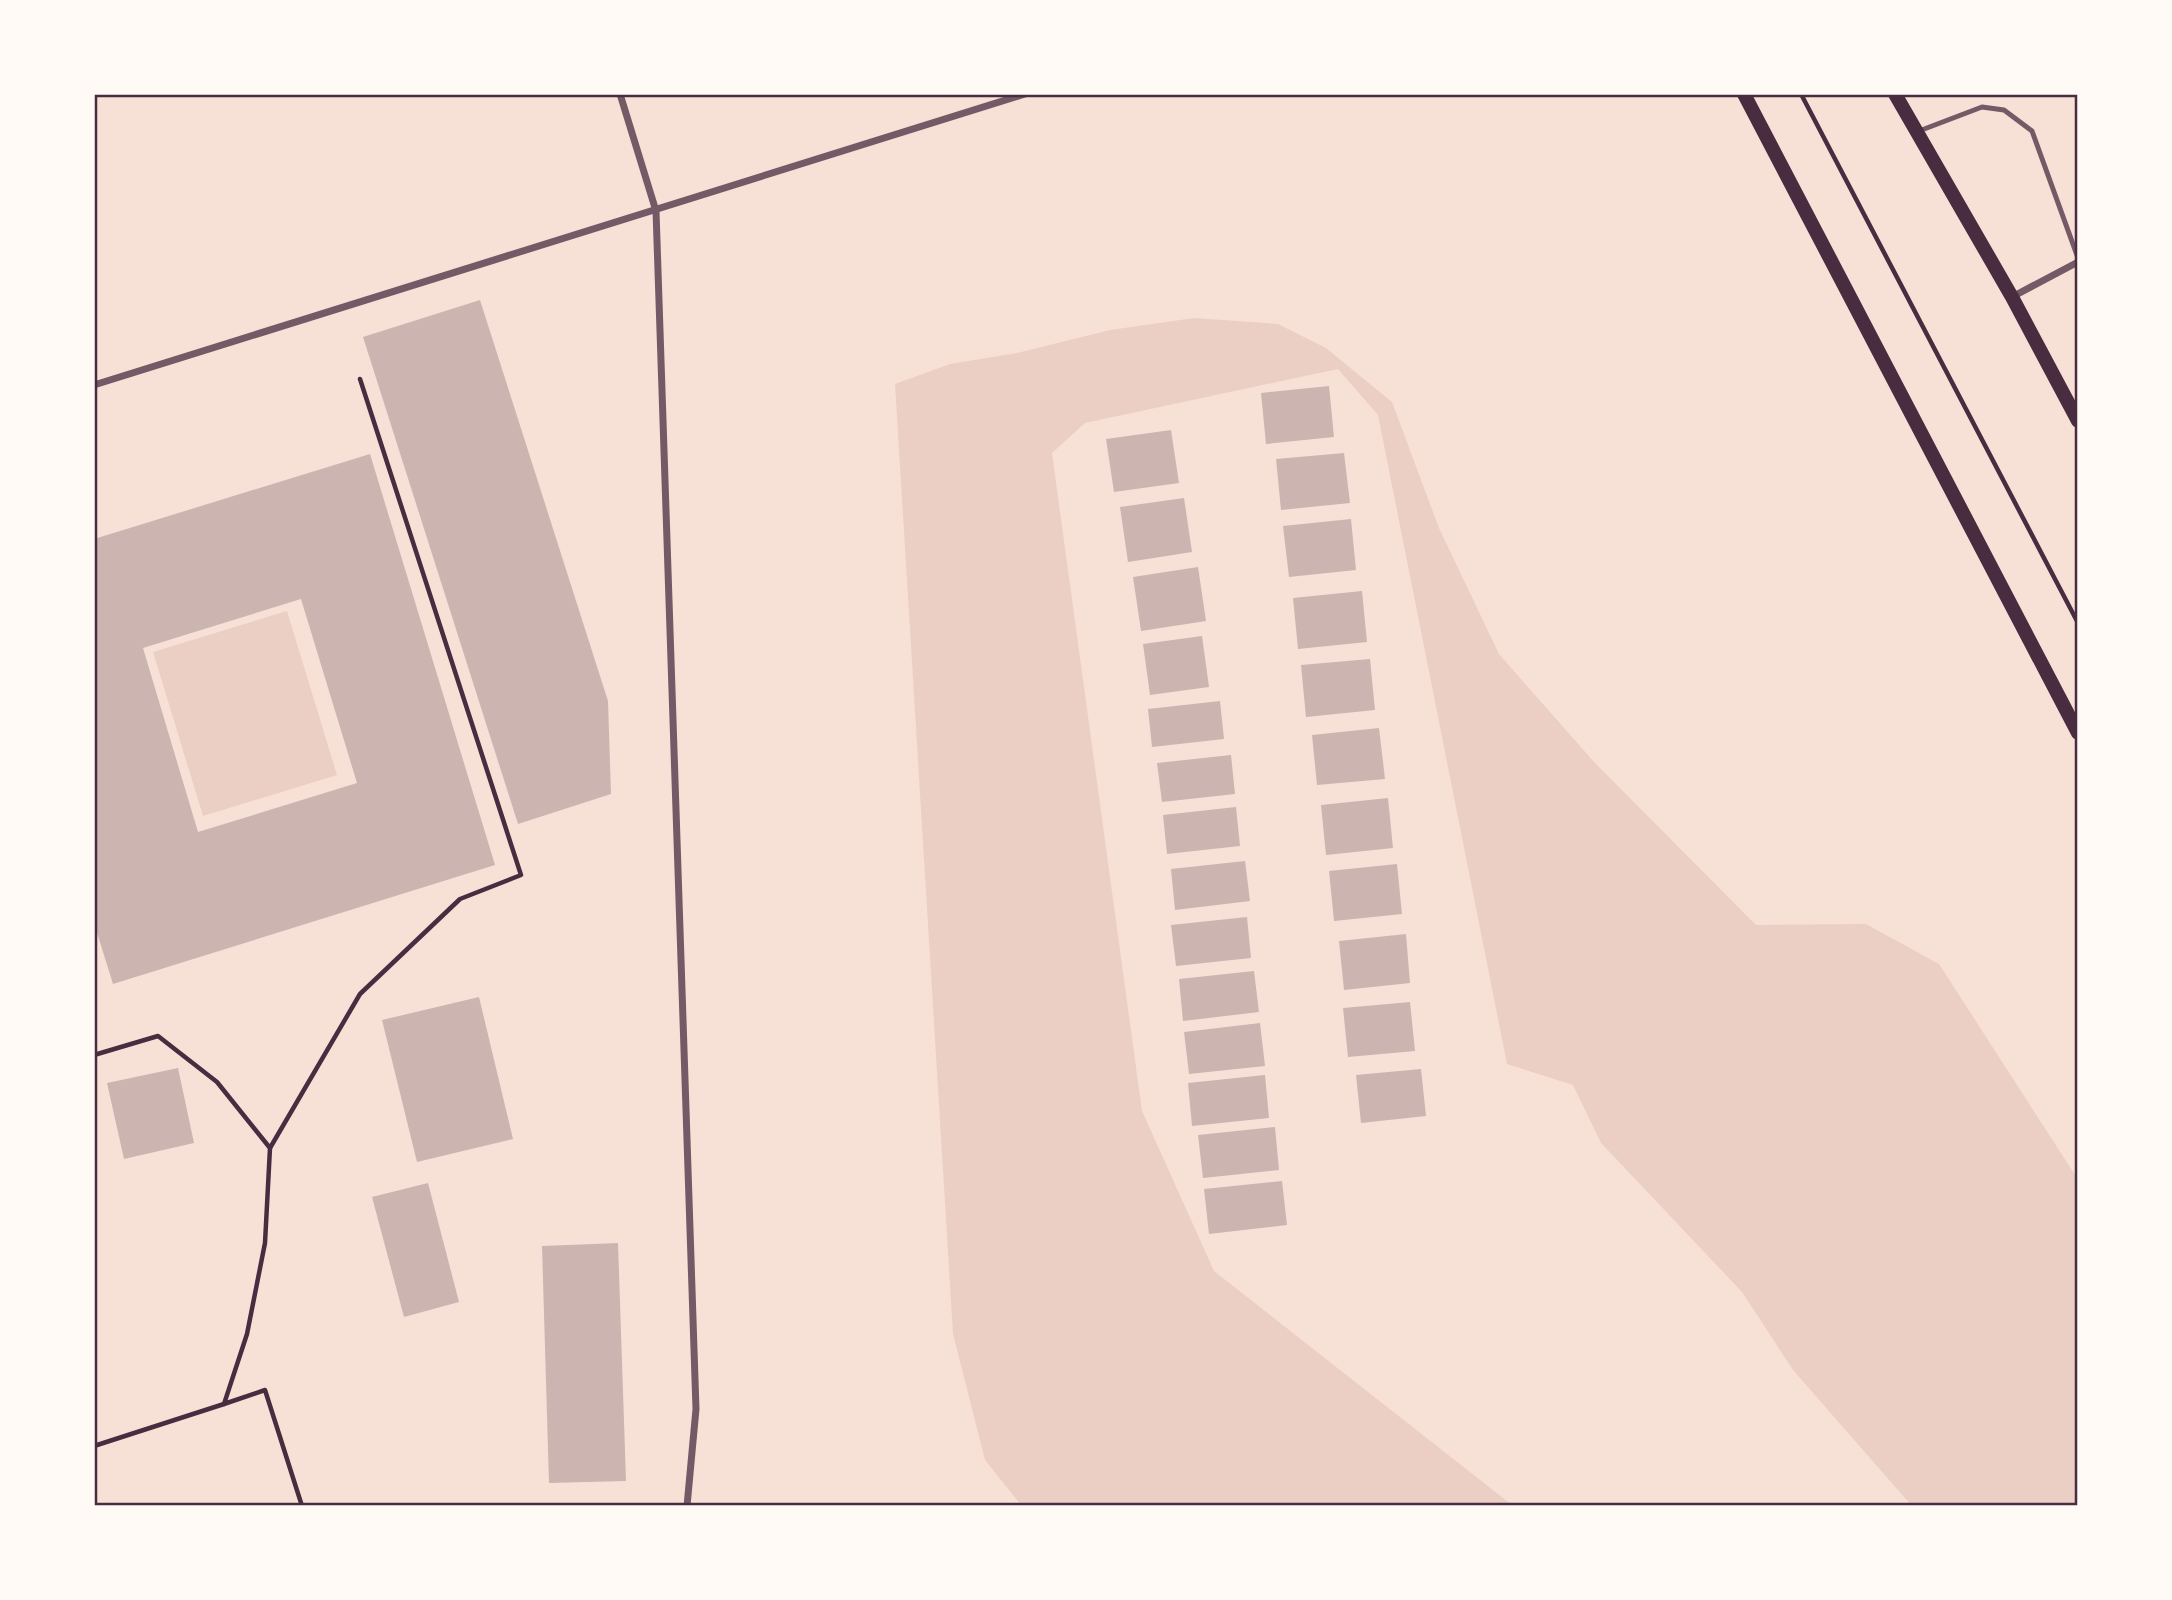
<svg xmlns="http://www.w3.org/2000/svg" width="2172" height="1600" font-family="'Zilla Slab',serif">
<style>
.green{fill:#ebcfc5}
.building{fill:#ccb4b1;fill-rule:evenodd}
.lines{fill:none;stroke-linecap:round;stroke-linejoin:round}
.path{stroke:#4a2c40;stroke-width:4.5}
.service{stroke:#755966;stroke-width:5}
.minor{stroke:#755966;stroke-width:7}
.secondary{stroke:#4a2c40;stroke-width:14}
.neatline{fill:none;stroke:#4a2c40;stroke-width:2.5}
</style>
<rect width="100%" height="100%" fill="#f7e1d7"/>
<g class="green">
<path d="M 1194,318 L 1278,324 L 1326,348 L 1392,402 L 1439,528 L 1499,654 L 1595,763 L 1756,925 L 1866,924 L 1939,964 L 2077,1178 L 2077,1505 L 1911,1505 L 1793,1370 L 1742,1292 L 1601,1143 L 1573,1085 L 1507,1064 L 1378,415 L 1338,369 L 1085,423 L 1052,453 L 1142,1111 L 1214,1271 L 1512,1505 L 1021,1505 L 985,1460 L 953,1334 L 895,384 L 950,364 L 1017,353 L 1110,330 Z"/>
<path d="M 287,611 L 337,775 L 203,816 L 153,652 Z"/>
</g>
<g class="building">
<path d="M 480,300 L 608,701 L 611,794 L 518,824 L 363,337 Z"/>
<path d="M 1329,386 L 1334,437 L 1266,444 L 1261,393 Z"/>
<path d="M 1171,430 L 1179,483 L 1114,492 L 1106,439 Z"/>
<path d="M 1344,453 L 1350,503 L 1281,510 L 1276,459 Z"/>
<path d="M 370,454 L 495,865 L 113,984 L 94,923 L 94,539 ZM 301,599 L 357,783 L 198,832 L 143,648 Z"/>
<path d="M 1184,498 L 1192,552 L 1128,562 L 1120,507 Z"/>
<path d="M 1351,519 L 1356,570 L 1289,577 L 1283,526 Z"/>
<path d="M 1198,567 L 1206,621 L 1141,631 L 1133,577 Z"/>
<path d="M 1362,591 L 1367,642 L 1298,649 L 1293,598 Z"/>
<path d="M 1202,636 L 1209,687 L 1150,695 L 1143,644 Z"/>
<path d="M 1370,659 L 1375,710 L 1306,717 L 1301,665 Z"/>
<path d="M 1220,701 L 1224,739 L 1152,747 L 1148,709 Z"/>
<path d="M 1379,728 L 1385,779 L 1317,785 L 1312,735 Z"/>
<path d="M 1231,755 L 1235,794 L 1162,802 L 1157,763 Z"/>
<path d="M 1388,798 L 1393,848 L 1326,855 L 1321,805 Z"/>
<path d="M 1236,807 L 1240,846 L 1167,854 L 1163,815 Z"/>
<path d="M 1245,861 L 1250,901 L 1175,910 L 1171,869 Z"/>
<path d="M 1397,864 L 1402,914 L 1334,921 L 1329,871 Z"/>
<path d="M 1247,917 L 1251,958 L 1176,966 L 1171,925 Z"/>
<path d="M 1406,934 L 1410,983 L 1344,990 L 1339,941 Z"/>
<path d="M 1254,971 L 1259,1012 L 1183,1021 L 1179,979 Z"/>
<path d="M 479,997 L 513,1139 L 417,1162 L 382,1020 Z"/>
<path d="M 1410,1002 L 1415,1051 L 1348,1057 L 1343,1008 Z"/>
<path d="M 1260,1023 L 1265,1066 L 1189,1074 L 1184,1032 Z"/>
<path d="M 178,1068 L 194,1143 L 124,1159 L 107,1083 Z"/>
<path d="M 1421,1069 L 1426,1116 L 1361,1123 L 1356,1075 Z"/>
<path d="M 1265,1075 L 1269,1118 L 1192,1126 L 1188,1083 Z"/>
<path d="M 1275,1127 L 1279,1170 L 1203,1178 L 1198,1135 Z"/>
<path d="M 1282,1181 L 1287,1225 L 1209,1234 L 1204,1189 Z"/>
<path d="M 428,1183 L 459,1302 L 404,1317 L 372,1197 Z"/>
<path d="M 618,1243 L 626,1481 L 549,1483 L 542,1246 Z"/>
</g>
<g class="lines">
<g class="path">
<path d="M 1801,94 L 2078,623"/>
<path d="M 94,1055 L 158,1036 L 217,1082 L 270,1148"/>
<path d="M 94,1446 L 224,1404"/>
<path d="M 302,1506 L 265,1390 L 224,1404 L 247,1334 L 265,1243 L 270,1148 L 360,994 L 460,899 L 521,875 L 360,379"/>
</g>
<path class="service" d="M 1919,131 L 1982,107 L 2004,110 L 2032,131 L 2078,258"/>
<g class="minor">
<path d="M 620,94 L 656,211 L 696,1409 L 687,1506"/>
<path d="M 2012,297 L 2078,262"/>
<path d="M 94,385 L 1025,94"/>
</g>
<g class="secondary">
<path d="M 1744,94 L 2078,733"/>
<path d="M 1895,94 L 2012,297 L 2078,421"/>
</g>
</g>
<rect width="2172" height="1600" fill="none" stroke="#fffaf5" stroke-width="192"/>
<rect x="96" y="96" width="1980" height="1408" class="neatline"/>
</svg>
